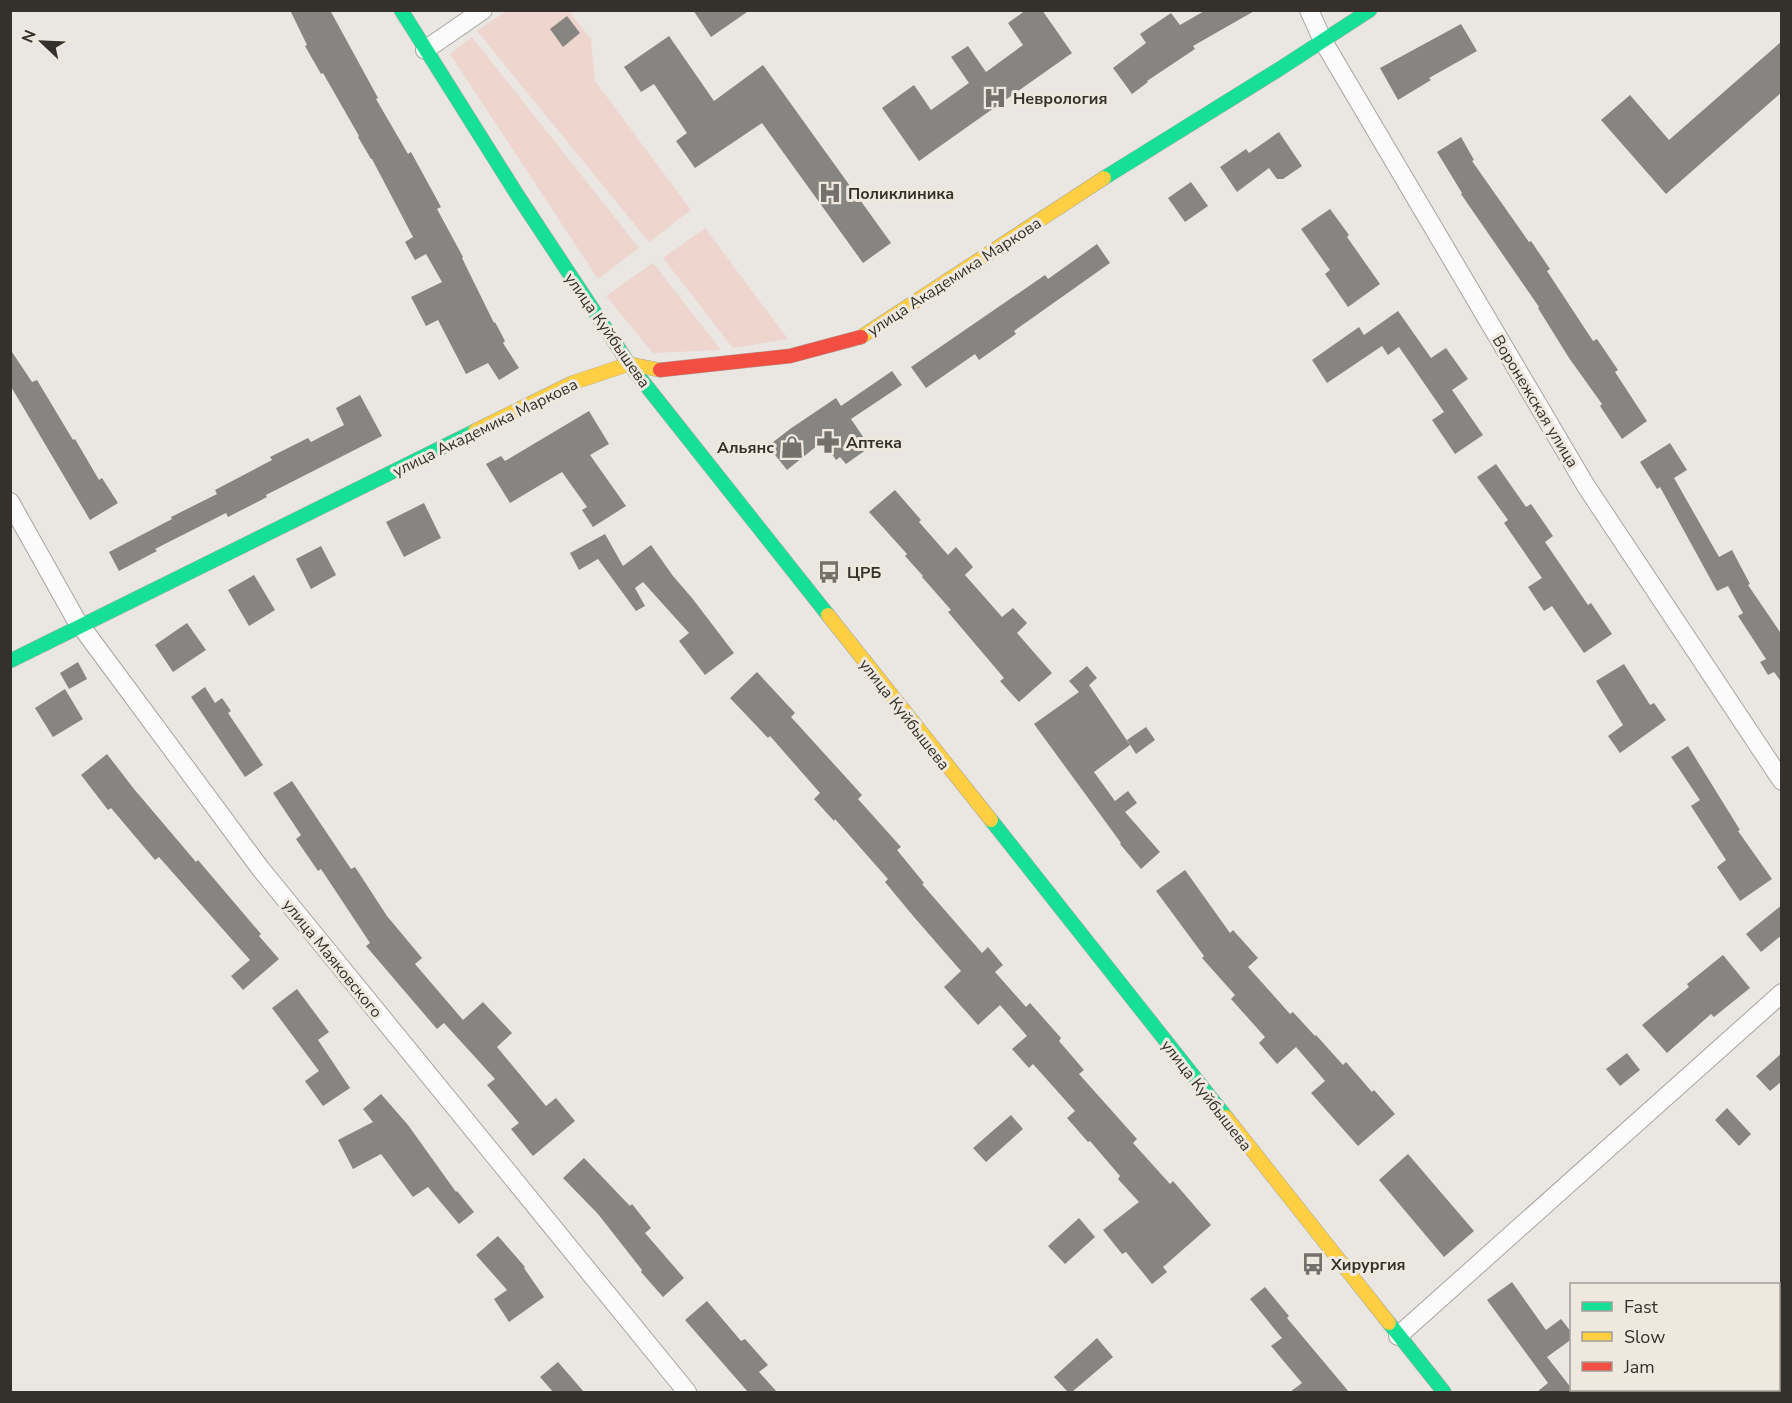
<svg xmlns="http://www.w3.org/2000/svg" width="1792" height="1403" font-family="'Nunito Sans',sans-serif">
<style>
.green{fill:#eed5ce}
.building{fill:#878581}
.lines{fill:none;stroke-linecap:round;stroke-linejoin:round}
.street-casing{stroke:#a6a4a0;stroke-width:20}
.fast-casing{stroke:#a6a4a0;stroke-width:15}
.slow-casing{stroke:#a6a4a0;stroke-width:15}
.jam-casing{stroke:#a6a4a0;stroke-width:15}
.street{stroke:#fcfbfb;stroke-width:18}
.fast{stroke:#16e098;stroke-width:14}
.slow{stroke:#ffcf43;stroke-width:14}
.jam{stroke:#f24e42;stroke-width:14}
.labels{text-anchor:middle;stroke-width:6;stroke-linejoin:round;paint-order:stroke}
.poi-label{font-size:16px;font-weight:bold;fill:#34312d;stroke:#eee8de;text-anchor:start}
.street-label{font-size:16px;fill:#34312d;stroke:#eee8de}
</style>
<rect width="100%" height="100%" fill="#eae7e2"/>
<g class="green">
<path d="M 506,11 L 569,11 L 591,39 L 595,81 L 691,210 L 649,242 L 477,31 Z"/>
<path d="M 472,37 L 639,248 L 598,279 L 450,54 Z"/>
<path d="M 705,228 L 788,339 L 733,348 L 663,258 Z"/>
<path d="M 653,263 L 721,350 L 653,353 L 606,296 Z"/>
</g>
<g class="building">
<path d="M 290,10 L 330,10 L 378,98 L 376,99 L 408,154 L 411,152 L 441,207 L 437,209 L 463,257 L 462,258 L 494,323 L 495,322 L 505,341 L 503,343 L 519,368 L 499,380 L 488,363 L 466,374 L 438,320 L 426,326 L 411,297 L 442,282 L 426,254 L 415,260 L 405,242 L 413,237 L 372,159 L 371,159 L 358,137 L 359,136 L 323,73 L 321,74 L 305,46 L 307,45 Z"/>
<path d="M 693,10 L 750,10 L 711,37 Z"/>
<path d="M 1026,10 L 1042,10 L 1072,53 L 919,161 L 882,108 L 914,85 L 931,110 L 969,83 L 951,57 L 968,46 L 986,72 L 1023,45 L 1008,23 Z"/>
<path d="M 1206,10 L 1256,10 L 1193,46 L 1195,49 L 1147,81 L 1148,82 L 1132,94 L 1113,68 L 1146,43 L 1140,34 L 1171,13 L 1180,25 Z"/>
<path d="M 567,16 L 580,33 L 563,47 L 550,29 Z"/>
<path d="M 1461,24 L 1477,51 L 1429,78 L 1431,80 L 1398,100 L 1380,68 Z"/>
<path d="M 669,36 L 714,101 L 763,65 L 891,243 L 863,263 L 762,123 L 695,168 L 676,141 L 687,133 L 654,84 L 641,92 L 624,67 Z"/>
<path d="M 1782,41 L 1782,92 L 1666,194 L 1601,120 L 1630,95 L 1669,140 Z"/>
<path d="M 1279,132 L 1302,166 L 1283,179 L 1277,179 L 1269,168 L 1237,192 L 1220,167 L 1246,149 L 1249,153 Z"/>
<path d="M 1461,137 L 1474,160 L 1472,161 L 1529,242 L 1531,241 L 1550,269 L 1547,271 L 1593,341 L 1597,339 L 1618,370 L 1615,372 L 1647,421 L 1622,439 L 1600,406 L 1602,404 L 1569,358 L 1538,308 L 1539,307 L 1461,194 L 1462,193 L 1437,152 Z"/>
<path d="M 1191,182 L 1208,206 L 1185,222 L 1168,198 Z"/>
<path d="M 1330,209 L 1349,235 L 1347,237 L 1380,284 L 1348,307 L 1325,274 L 1330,270 L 1301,229 Z"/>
<path d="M 1097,244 L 1110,263 L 1014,331 L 1016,334 L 979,360 L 975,354 L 926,388 L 911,367 L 1045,275 L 1048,279 Z"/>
<path d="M 1398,311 L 1431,358 L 1446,348 L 1468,379 L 1452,390 L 1483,435 L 1455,454 L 1432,420 L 1444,412 L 1399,347 L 1388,355 L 1382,346 L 1327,383 L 1312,360 L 1359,327 L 1364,335 Z"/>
<path d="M 10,349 L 32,382 L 37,380 L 73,440 L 75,439 L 99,480 L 102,478 L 118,503 L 90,520 L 10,385 Z"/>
<path d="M 892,371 L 902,385 L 851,419 L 870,447 L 846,464 L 840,457 L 836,460 L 823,441 L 787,470 L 768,446 L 790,429 L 836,398 L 841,406 Z"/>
<path d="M 360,395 L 382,436 L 266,495 L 267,497 L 228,517 L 226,513 L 155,549 L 157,551 L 119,571 L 109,552 L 172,519 L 171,517 L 217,494 L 215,490 L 272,460 L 270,457 L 308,438 L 311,442 L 344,425 L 336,408 Z"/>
<path d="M 589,411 L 609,444 L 590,455 L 626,506 L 593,527 L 582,510 L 587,507 L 562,472 L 510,503 L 486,464 L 501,456 L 505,461 Z"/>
<path d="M 1670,443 L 1687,470 L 1674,478 L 1719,557 L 1732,550 L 1750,584 L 1748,585 L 1782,635 L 1782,683 L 1774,672 L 1768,675 L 1760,662 L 1766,659 L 1738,616 L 1743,613 L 1728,586 L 1717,591 L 1660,487 L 1657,489 L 1640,462 Z"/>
<path d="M 1496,464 L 1526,507 L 1531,504 L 1553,536 L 1545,542 L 1588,605 L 1591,603 L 1612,634 L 1584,653 L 1552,606 L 1544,611 L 1528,587 L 1542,578 L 1504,523 L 1508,520 L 1477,477 Z"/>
<path d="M 895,490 L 921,520 L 919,522 L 948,555 L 956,547 L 973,567 L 965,575 L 1002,617 L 1013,608 L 1027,623 L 1017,633 L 1052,673 L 1019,702 L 1000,681 L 1004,678 L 948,612 L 951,610 L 922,577 L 923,576 L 905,556 L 907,554 L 869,512 Z"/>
<path d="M 424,503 L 441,538 L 404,557 L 386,522 Z"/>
<path d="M 605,534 L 623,566 L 651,545 L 673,576 L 692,598 L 734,653 L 705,675 L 679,641 L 689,633 L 643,582 L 635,588 L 645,606 L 636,611 L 598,559 L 579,570 L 570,553 Z"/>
<path d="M 321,546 L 336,575 L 311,589 L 296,559 Z"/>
<path d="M 254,575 L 275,610 L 249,626 L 228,590 Z"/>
<path d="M 187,623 L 206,650 L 173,672 L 155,645 Z"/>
<path d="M 78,662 L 87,679 L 69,689 L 60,673 Z"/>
<path d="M 1624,664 L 1650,705 L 1654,703 L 1666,720 L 1620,753 L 1608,736 L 1623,725 L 1596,681 Z"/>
<path d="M 1087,666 L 1097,678 L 1087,687 L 1089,685 L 1130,745 L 1094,772 L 1115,801 L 1128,791 L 1137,803 L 1125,812 L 1160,852 L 1141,869 L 1120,844 L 1121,843 L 1034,724 L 1079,692 L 1069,681 Z"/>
<path d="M 757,672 L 795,713 L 791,717 L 862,795 L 858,799 L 901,847 L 897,850 L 924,883 L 922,884 L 982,953 L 988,947 L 1003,965 L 995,972 L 1026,1007 L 1030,1003 L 1061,1038 L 1059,1041 L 1084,1070 L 1079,1074 L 1137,1139 L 1133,1143 L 1170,1184 L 1173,1181 L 1211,1225 L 1163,1267 L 1167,1272 L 1152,1284 L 1126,1252 L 1122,1254 L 1103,1230 L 1139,1202 L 1118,1179 L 1120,1176 L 1090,1141 L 1088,1142 L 1067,1118 L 1075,1111 L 1033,1064 L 1029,1068 L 1012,1049 L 1027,1036 L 1000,1005 L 978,1025 L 944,987 L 961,971 L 914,917 L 885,882 L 888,879 L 835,819 L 834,821 L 814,799 L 820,793 L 770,736 L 768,738 L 730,698 Z"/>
<path d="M 205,687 L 215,703 L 222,698 L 231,711 L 228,713 L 263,765 L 245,777 L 191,697 Z"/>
<path d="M 65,689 L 83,719 L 53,737 L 35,708 Z"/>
<path d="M 1146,727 L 1155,740 L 1136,754 L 1127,740 Z"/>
<path d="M 1688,746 L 1740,830 L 1738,831 L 1772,879 L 1740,901 L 1717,867 L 1726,860 L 1691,806 L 1700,800 L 1671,757 Z"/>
<path d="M 107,754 L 134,789 L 196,862 L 198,860 L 261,934 L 259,936 L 279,959 L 243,990 L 231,976 L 250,960 L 159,857 L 155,860 L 111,808 L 108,810 L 81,775 Z"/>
<path d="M 292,781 L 351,869 L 355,867 L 387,916 L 422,958 L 415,964 L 463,1020 L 483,1002 L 512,1033 L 497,1047 L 546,1106 L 556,1098 L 575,1121 L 533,1156 L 511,1129 L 519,1123 L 487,1085 L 495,1079 L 444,1023 L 437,1029 L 395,980 L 366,946 L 370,943 L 321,869 L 318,871 L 296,839 L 301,835 L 273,793 Z"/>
<path d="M 1185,870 L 1230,933 L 1233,930 L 1258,958 L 1248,967 L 1290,1014 L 1293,1012 L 1315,1036 L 1316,1035 L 1343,1065 L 1346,1062 L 1372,1092 L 1374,1090 L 1395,1114 L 1358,1146 L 1311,1093 L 1325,1081 L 1296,1047 L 1277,1064 L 1259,1043 L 1265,1037 L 1231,999 L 1235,995 L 1202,958 L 1204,956 L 1156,891 Z"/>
<path d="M 1782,905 L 1782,935 L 1761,952 L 1746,934 Z"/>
<path d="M 1723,955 L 1750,988 L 1714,1017 L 1711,1014 L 1667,1053 L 1642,1025 L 1689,987 L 1687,984 Z"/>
<path d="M 297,989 L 329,1032 L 318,1040 L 350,1088 L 323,1106 L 305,1081 L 319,1071 L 272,1008 Z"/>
<path d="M 1627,1053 L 1640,1070 L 1620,1086 L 1606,1069 Z"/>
<path d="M 1782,1053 L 1782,1081 L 1770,1091 L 1756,1076 Z"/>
<path d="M 381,1094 L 408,1125 L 456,1192 L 457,1191 L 474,1212 L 459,1224 L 428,1187 L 413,1197 L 381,1154 L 353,1169 L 338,1140 L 373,1122 L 363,1109 Z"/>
<path d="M 1727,1108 L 1751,1134 L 1739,1146 L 1715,1120 Z"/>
<path d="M 1011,1115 L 1023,1129 L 986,1162 L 973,1148 Z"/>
<path d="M 1408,1154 L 1474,1231 L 1444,1257 L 1379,1180 Z"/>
<path d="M 584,1158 L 630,1206 L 632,1204 L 651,1228 L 645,1233 L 684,1278 L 663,1297 L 641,1272 L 642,1270 L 598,1214 L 563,1178 Z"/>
<path d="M 1079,1218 L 1095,1237 L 1065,1264 L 1048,1246 Z"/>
<path d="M 498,1236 L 525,1267 L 524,1268 L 544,1297 L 509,1322 L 494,1299 L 507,1290 L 476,1255 Z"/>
<path d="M 1512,1282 L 1546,1330 L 1561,1319 L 1572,1333 L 1572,1339 L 1547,1357 L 1572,1389 L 1576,1392 L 1537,1392 L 1548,1383 L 1487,1300 Z"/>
<path d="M 1265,1287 L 1289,1316 L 1287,1318 L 1349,1392 L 1290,1392 L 1302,1383 L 1271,1346 L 1282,1338 L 1250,1299 Z"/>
<path d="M 707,1301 L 741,1341 L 745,1339 L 768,1365 L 759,1372 L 777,1392 L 748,1392 L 685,1320 Z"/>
<path d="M 1097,1338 L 1113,1357 L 1072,1392 L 1068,1392 L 1054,1377 Z"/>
<path d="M 558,1362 L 584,1392 L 553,1392 L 540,1377 Z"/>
</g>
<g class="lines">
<g class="street-casing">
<g id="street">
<path d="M 1309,10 L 1323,41 L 1586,486 L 1782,781"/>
<path d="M 425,50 L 483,10"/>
<path d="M 10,502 L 75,618 L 260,868 L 687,1392"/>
<path d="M 1398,1336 L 1782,993"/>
</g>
</g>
<g class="fast-casing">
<g id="fast">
<path d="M 401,10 L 518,196 L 629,364 L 828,615"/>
<path d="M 1104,178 L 1281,68 L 1370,10"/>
<path d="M 10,661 L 475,431"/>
<path d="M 991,820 L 1226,1117"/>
<path d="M 1389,1323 L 1444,1392"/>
</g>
</g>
<g class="slow-casing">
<g id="slow">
<path d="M 861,337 L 1104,178"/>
<path d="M 475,431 L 572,383 L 629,364 L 660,370"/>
<path d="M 828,615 L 991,820"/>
<path d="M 1226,1117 L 1389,1323"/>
</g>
</g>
<g class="jam-casing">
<path id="jam" d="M 660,370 L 790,356 L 861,337"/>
</g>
<use href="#street" class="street"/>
<use href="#fast" class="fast"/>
<use href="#slow" class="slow"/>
<use href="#jam" class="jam"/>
</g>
<defs>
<g id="hospital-bare" transform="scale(1.8)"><path d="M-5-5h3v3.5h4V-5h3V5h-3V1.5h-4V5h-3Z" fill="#74716c" stroke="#eee8de" stroke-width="2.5" paint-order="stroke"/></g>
<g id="pharmacy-bare" transform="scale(1.8)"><path d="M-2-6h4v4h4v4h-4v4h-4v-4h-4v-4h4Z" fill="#74716c" stroke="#eee8de" stroke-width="2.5" paint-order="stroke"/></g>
<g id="shop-bare" transform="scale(1.8)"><path d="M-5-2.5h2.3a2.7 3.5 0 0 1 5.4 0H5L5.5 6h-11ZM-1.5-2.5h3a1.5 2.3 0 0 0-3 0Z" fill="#74716c" stroke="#eee8de" stroke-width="2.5" paint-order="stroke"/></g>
<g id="bus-bare" transform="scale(1.8)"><path d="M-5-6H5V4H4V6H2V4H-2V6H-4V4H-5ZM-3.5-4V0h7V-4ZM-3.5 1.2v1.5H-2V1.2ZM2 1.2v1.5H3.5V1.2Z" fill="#74716c" stroke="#eee8de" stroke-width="2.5" paint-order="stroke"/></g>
</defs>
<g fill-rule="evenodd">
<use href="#hospital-bare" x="995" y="98"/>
<use href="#hospital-bare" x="830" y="193"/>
<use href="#pharmacy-bare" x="828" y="442"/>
<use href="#shop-bare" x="792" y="447"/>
<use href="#bus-bare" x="829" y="572"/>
<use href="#bus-bare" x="1313" y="1264"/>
</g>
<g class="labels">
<g class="poi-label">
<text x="1013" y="104">Неврология</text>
<text x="848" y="199">Поликлиника</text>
<text x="846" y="448">Аптека</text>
<text x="774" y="453" text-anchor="end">Альянс</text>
<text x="847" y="578">ЦРБ</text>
<text x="1331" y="1270">Хирургия</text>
</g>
<g class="street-label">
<text transform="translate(954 276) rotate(-33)" y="6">улица Академика Маркова</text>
<text transform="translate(608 330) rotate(55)" y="6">улица Куйбышева</text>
<text transform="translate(1536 401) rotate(59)" y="6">Воронежская улица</text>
<text transform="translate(485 427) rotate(-26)" y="6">улица Академика Маркова</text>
<text transform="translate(905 714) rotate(52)" y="6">улица Куйбышева</text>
<text transform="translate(333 958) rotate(51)" y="6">улица Маяковского</text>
<text transform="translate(1207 1095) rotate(52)" y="6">улица Куйбышева</text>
</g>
</g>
<rect width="1792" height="1403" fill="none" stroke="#34312d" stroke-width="24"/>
<rect x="1570" y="1283" width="210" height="108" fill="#eee8de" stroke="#a49f97" stroke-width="1.5"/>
<rect x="1582" y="1302" width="30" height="9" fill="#16e098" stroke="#a49f97" stroke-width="1.5"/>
<text x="1624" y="1313" font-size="18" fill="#34312d">Fast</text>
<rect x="1582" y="1332" width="30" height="9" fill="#ffcf43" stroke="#a49f97" stroke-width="1.5"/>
<text x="1624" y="1343" font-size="18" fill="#34312d">Slow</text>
<rect x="1582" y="1362" width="30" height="9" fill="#f24e42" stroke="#a49f97" stroke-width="1.5"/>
<text x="1624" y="1373" font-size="18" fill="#34312d">Jam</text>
<g transform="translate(42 42) rotate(293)" stroke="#eee8de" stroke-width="4.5" paint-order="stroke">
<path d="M0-4.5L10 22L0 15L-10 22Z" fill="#34312d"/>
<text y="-9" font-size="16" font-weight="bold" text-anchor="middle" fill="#34312d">N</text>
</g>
</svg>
